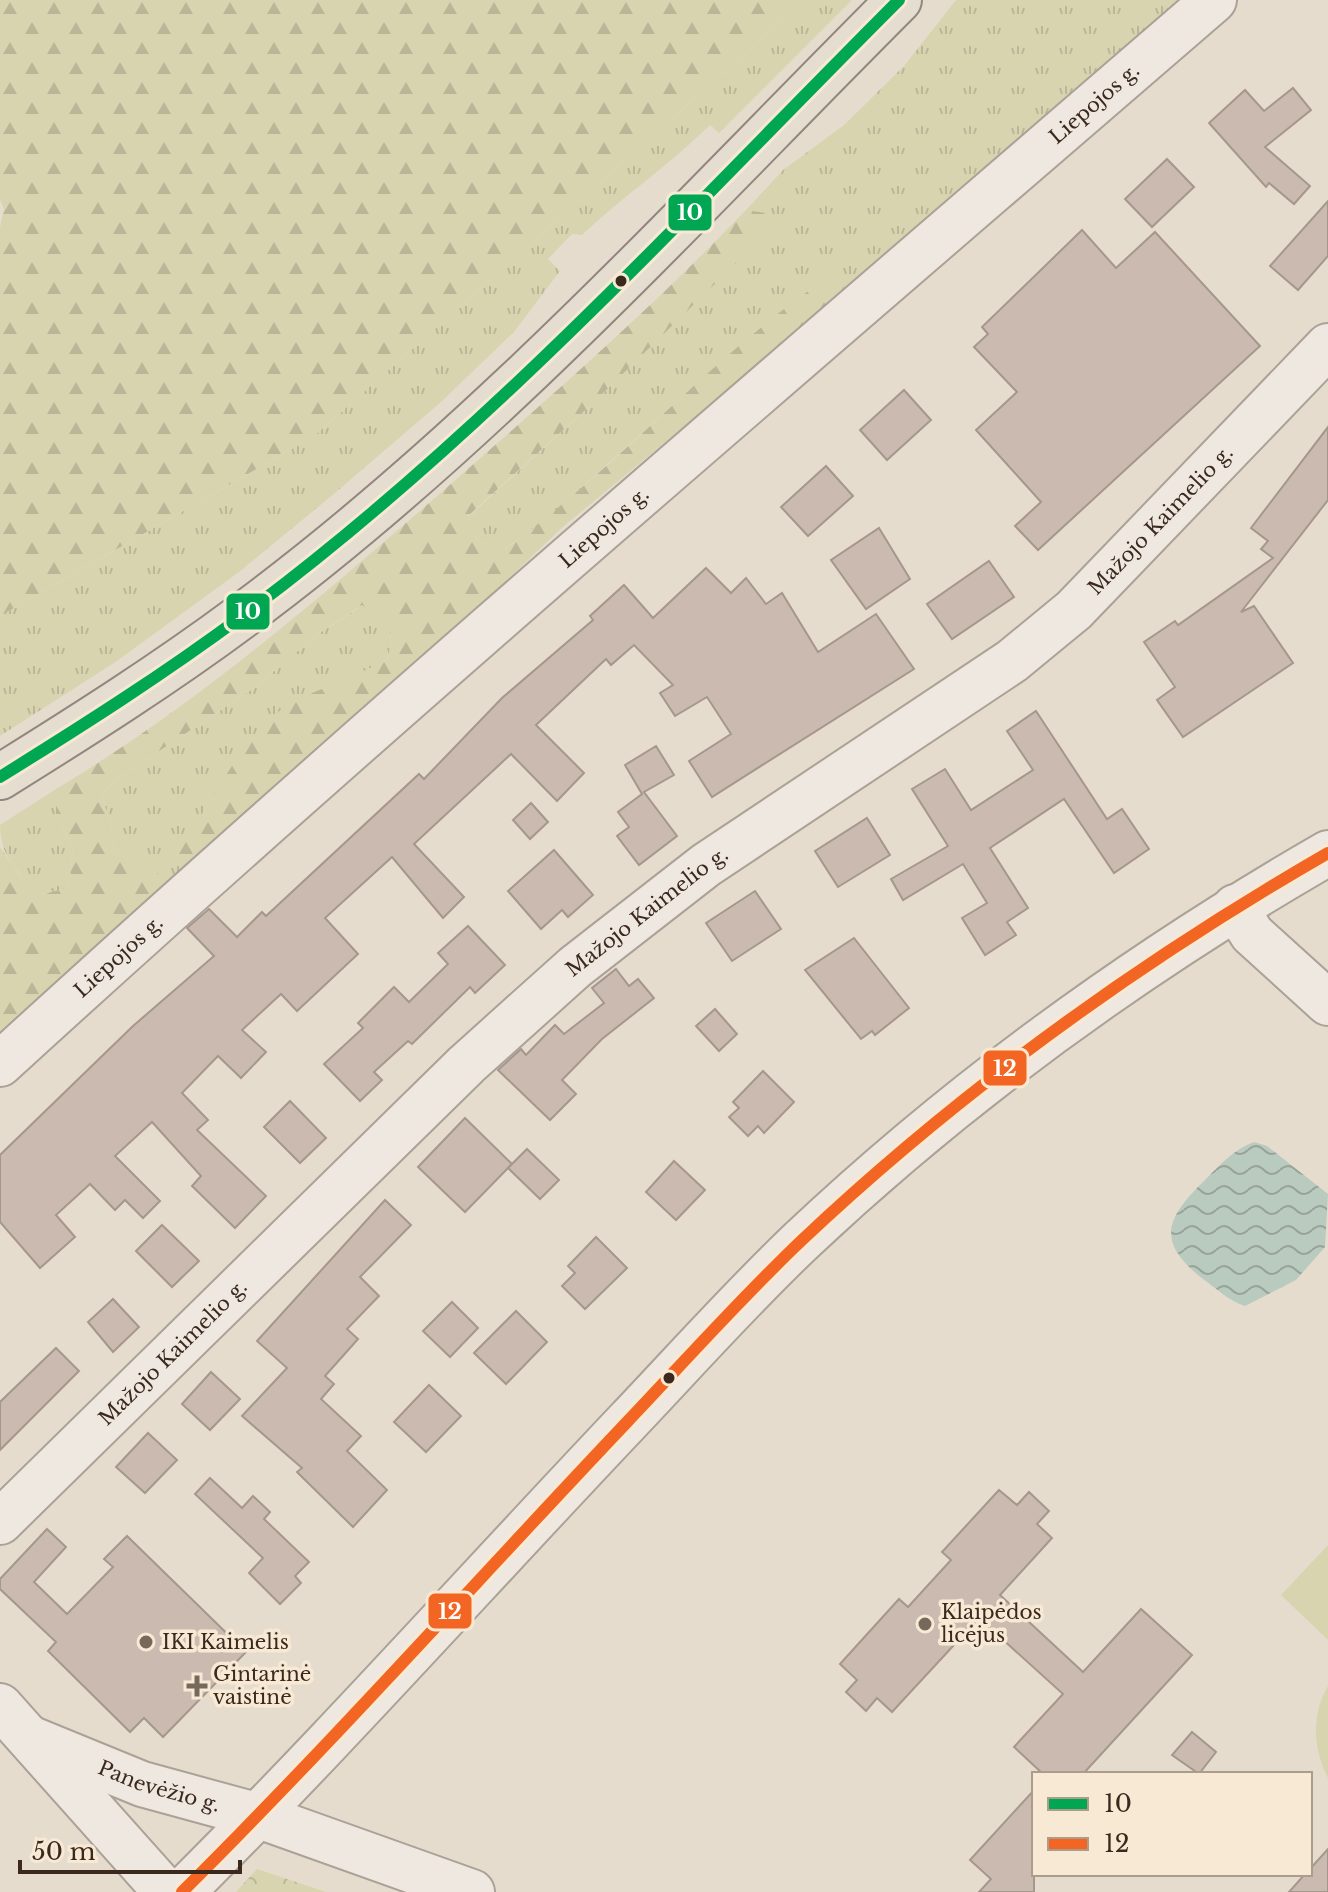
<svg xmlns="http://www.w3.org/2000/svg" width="1328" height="1892" font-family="'Libre Baskerville',serif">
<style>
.grass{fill:url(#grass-tufts)}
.forest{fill:url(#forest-firs)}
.park{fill:url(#park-crowns)}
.pitch{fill:#d9d4b0}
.water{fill:url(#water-waves)}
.building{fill:#cabaaf;stroke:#a6978d;stroke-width:2}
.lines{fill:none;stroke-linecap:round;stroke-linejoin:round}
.minor-casing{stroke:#aba197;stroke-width:48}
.major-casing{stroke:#91877e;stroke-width:48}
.minor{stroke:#eee8e0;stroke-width:44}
.major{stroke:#e6ddd1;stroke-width:44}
.bus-1-casing{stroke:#f7e9d4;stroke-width:18}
.bus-2-casing{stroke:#f7e9d4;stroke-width:18}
.bus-1{stroke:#00a651;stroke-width:12}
.bus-2{stroke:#f26522;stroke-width:12}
.bus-dot{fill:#3b291e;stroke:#f7e9d4;stroke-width:3}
.poi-dot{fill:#77685c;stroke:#f7e9d4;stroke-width:3}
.labels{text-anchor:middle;stroke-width:7;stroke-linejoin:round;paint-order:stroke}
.street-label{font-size:20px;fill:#3b291e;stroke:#f7e9d4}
.poi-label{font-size:20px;fill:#3b291e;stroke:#f7e9d4;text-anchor:start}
.line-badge{stroke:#f7e9d4;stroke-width:3}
.badge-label{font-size:22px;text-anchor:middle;font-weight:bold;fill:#fff}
</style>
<defs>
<pattern id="grass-tufts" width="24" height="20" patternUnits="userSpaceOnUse" patternTransform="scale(2)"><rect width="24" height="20" fill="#d9d4b0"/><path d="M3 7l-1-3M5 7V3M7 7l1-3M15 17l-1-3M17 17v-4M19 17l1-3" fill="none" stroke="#bbb697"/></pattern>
<pattern id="forest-firs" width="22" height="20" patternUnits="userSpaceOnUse" patternTransform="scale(2)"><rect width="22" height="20" fill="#d9d4b0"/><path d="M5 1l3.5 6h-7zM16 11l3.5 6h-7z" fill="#bbb697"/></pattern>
<pattern id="park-crowns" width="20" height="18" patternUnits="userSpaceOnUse" patternTransform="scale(2)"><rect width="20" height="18" fill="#d9d4b0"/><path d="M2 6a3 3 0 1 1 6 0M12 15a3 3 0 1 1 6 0" fill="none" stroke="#bbb697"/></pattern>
<pattern id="water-waves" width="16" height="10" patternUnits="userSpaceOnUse" patternTransform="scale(2)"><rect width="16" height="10" fill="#b9cabe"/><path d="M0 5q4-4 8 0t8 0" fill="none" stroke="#98a49a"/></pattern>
</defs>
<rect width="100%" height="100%" fill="#e6dcce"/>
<g class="grass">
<path d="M 798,0 L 852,0 L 719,133 L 710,125 C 670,165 623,196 582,235 L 572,234 L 548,259 L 560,271 L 514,332 L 441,402 L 335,493 L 239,572 L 117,661 L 0,736 L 0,616 L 314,436 L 745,54 Z"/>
<path d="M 956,0 L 1193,0 L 843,294 L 806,292 L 685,394 L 548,518 L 504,549 L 477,540 L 468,517 L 592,404 L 769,230 L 765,214 L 746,210 L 783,170 L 844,125 L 904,66 Z"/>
<path d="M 363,605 C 387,623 396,626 388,658 L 360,676 L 286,707 L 176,855 L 194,869 L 165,893 L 164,877 L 114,851 L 110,820 L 101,795 L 117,779 L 254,688 L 318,634 Z"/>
<path d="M 56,789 L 56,814 L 73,849 L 69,887 L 41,895 C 18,874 0,857 0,825 Z"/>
</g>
<g class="forest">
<path d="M 0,0 L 798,0 L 745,54 L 314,436 L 0,616 L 0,227 L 4,209 L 0,200 Z"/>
<path d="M 746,210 L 765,213 L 770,230 L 592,404 L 468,516 L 477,540 L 505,549 C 620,466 713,354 831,275 L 844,281 L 843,294 L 563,527 L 450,634 L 300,764 L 194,869 L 180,865 L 176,855 C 204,814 246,730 287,706 C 319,687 356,678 388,658 C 396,626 387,623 362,605 L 318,634 L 254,688 L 117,779 L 101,795 L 110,820 L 114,851 L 165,877 L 165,893 L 0,1042 L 0,847 L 18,873 L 41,895 L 69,887 L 73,849 L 56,814 L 56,789 C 196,705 321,597 444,490 C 549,398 649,311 746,210 Z"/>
</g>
<path class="park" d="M 257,1869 L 326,1892 L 236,1892 Z"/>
<g class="pitch">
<path d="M 1328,1545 L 1328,1640 L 1281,1595 Z"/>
<path d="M 1328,1686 L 1328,1778 C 1313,1751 1311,1713 1328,1686 Z"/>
</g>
<path class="water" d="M 1254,1142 L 1267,1146 L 1328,1194 L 1325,1247 L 1296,1280 L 1245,1306 C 1229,1301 1217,1289 1203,1279 C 1154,1241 1167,1217 1205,1180 C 1221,1164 1233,1150 1254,1142 Z"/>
<g class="building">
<path d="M 1293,88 L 1311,110 L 1265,147 L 1310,186 L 1294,204 L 1269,183 L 1266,187 L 1209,123 L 1245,90 L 1264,111 Z"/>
<path d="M 1167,159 L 1194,187 L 1152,227 L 1125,199 Z"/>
<path d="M 1328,201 L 1328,256 L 1298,290 L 1270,266 Z"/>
<path d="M 1082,230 L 1116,268 L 1155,232 L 1260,346 L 1038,550 L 1015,526 L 1041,502 L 976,430 L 1017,392 L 974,347 L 988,334 L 982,327 Z"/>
<path d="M 904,390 L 931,420 L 887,460 L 860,430 Z"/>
<path d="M 1328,427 L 1328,500 L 1241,612 L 1254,606 L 1293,663 L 1183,737 L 1157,700 L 1175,687 L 1144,642 L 1175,621 L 1178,625 L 1273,558 L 1261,549 L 1268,541 L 1251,528 Z"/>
<path d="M 826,466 L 853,496 L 808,536 L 781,507 Z"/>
<path d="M 879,528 L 910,579 L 866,609 L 831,560 Z"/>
<path d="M 989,561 L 1014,597 L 952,639 L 927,604 Z"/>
<path d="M 706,568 L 731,593 L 746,578 L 766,604 L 782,593 L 818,652 L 876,614 L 914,669 L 712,797 L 689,761 L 731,734 L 707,697 L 675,716 L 660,693 L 673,685 L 634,645 L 611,665 L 606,659 L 536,725 L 584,773 L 557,801 L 511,754 L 414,844 L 464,897 L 443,918 L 392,857 L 325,918 L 358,954 L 297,1011 L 281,994 L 242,1030 L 266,1052 L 241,1078 L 218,1056 L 182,1093 L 208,1120 L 197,1130 L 266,1196 L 235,1228 L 192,1186 L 201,1176 L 152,1122 L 115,1156 L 160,1201 L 143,1218 L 125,1200 L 115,1210 L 90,1184 L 56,1215 L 75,1237 L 40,1268 L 0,1222 L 0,1155 L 133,1026 L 214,956 L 187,928 L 209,909 L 237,937 L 262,912 L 266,916 L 419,774 L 424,779 L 502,698 L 593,620 L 590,616 L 624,585 L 653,618 Z"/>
<path d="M 1036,711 L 1107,819 L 1122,809 L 1149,849 L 1114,873 L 1064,799 L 990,848 L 1028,908 L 1007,922 L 1016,935 L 985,955 L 962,918 L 987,903 L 963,864 L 903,900 L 891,879 L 948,846 L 912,789 L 945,769 L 971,810 L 1033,770 L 1007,731 Z"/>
<path d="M 656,746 L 674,775 L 644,792 L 677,836 L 639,865 L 617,836 L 629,827 L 618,812 L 642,794 L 625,765 Z"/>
<path d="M 531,803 L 548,822 L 530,839 L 513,820 Z"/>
<path d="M 867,818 L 890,855 L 838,887 L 815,851 Z"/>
<path d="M 554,850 L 593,895 L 568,917 L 562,910 L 541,929 L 508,891 Z"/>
<path d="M 755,891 L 781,929 L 732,961 L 706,923 Z"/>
<path d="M 468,926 L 505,965 L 475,993 L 470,987 L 412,1044 L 408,1041 L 374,1072 L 382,1080 L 360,1101 L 324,1064 L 363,1028 L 358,1023 L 394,987 L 409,1002 L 448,964 L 438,953 Z"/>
<path d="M 854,938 L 909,1008 L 875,1035 L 872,1031 L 861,1039 L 805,970 Z"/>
<path d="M 616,969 L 629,986 L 638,979 L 654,998 L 602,1039 L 562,1080 L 576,1094 L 550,1120 L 498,1070 L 521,1049 L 526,1055 L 555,1025 L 564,1034 L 604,1003 L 592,988 Z"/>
<path d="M 715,1009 L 737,1034 L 719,1051 L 696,1026 Z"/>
<path d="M 763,1071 L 794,1102 L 764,1133 L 758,1126 L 748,1136 L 729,1117 L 739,1108 L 733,1102 Z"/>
<path d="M 290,1101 L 326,1138 L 300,1163 L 264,1127 Z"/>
<path d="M 465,1118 L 512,1164 L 465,1212 L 418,1167 Z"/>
<path d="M 527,1149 L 559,1180 L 540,1199 L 508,1168 Z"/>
<path d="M 674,1161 L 705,1190 L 676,1220 L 646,1192 Z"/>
<path d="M 385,1200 L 411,1225 L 360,1277 L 379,1296 L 347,1329 L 358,1339 L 325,1376 L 334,1384 L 321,1399 L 361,1436 L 347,1451 L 387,1490 L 353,1527 L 297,1472 L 302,1468 L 242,1416 L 287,1368 L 257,1341 Z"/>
<path d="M 162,1225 L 199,1261 L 172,1287 L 136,1251 Z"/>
<path d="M 596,1237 L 627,1268 L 585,1309 L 562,1286 L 575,1273 L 568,1266 Z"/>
<path d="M 113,1299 L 139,1327 L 113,1352 L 88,1322 Z"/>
<path d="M 452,1302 L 478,1328 L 450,1357 L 423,1331 Z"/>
<path d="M 516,1311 L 547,1342 L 506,1384 L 474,1353 Z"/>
<path d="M 56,1348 L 79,1371 L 0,1450 L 0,1402 Z"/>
<path d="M 211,1372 L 240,1399 L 210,1430 L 182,1404 Z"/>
<path d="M 429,1385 L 461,1416 L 426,1452 L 394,1422 Z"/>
<path d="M 148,1433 L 177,1460 L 145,1493 L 116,1467 Z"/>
<path d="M 210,1478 L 242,1508 L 253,1496 L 270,1512 L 264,1519 L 309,1562 L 295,1576 L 301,1583 L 280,1604 L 249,1573 L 263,1558 L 195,1494 Z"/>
<path d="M 999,1490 L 1017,1505 L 1029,1492 L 1049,1511 L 1037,1524 L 1052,1538 L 1000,1595 L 1083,1672 L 1141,1609 L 1192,1655 L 1083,1774 L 1043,1774 L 1014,1747 L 1063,1694 L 979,1618 L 892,1712 L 877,1698 L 866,1711 L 846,1692 L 857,1680 L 840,1664 L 899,1599 L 908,1607 L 951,1560 L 942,1552 Z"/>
<path d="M 47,1529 L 66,1547 L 34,1582 L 67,1614 L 113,1567 L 104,1559 L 127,1536 L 246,1652 L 163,1737 L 144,1718 L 130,1732 L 48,1651 L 56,1642 L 0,1589 L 0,1579 Z"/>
<path d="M 1192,1732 L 1216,1752 L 1199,1774 L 1172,1755 Z"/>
<path d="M 1034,1790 L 1034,1892 L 979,1892 L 991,1879 L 970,1860 Z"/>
<path d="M 1328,1849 L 1328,1892 L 1289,1892 L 1305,1874 L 1310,1874 L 1310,1869 Z"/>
</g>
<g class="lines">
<g class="minor-casing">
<g id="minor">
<path d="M 1235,907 L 1252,934 L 1328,1003"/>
<path id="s1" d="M 0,1064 C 397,701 807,352 1214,0"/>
<path id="s2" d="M 0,1522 L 467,1064 L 575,967 L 706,865 L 1012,661 L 1074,610 L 1328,346"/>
<path d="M 0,1706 L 166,1892"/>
<path id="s3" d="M 32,1739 L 142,1784 L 259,1816 L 472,1892"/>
<path d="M 182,1892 C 335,1740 479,1578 628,1421 C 685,1361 741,1298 801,1241 C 960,1091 1139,962 1328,853"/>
</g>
</g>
<g class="major-casing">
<path id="major" d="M 0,777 C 82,726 164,674 242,616 C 484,437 687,212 899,0"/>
</g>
<use href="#minor" class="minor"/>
<use href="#major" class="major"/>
<g class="bus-1-casing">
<path id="bus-1" d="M 0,777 C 82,726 164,674 242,616 C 484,437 687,212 899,0"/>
</g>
<g class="bus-2-casing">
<path id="bus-2" d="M 182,1892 C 335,1740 479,1578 628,1421 C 685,1361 741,1298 801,1241 C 960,1091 1139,962 1328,853"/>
</g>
<use href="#bus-1" class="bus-1"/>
<use href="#bus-2" class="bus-2"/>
</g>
<g class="bus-dot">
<circle cx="621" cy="281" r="7"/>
<circle cx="669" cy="1378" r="7"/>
</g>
<g class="poi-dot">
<circle cx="925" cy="1624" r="8"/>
<circle cx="146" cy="1642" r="8"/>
<path d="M193 1674h8v8h8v8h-8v8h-8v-8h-8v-8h8z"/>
</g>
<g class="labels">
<g class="street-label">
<text dy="7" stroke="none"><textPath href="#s1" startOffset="1456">Liepojos g.</textPath></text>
<text dy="7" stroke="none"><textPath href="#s2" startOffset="1538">Mažojo Kaimelio g.</textPath></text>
<text dy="7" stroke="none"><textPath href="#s1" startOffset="808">Liepojos g.</textPath></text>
<text dy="7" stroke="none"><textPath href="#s2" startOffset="890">Mažojo Kaimelio g.</textPath></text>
<text dy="7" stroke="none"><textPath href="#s1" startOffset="160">Liepojos g.</textPath></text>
<text dy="7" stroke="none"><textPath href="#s2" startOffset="242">Mažojo Kaimelio g.</textPath></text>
<text dy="7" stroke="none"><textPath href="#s3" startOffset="136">Panevėžio g.</textPath></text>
</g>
<g class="poi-label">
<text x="941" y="1619">Klaipėdos<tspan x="941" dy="23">licėjus</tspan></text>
<text x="162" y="1649">IKI Kaimelis</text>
<text x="213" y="1681">Gintarinė<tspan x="213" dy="23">vaistinė</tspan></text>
</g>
</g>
<g class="line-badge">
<rect x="667" y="193" width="46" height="39" rx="8" fill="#00a651"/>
<rect x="225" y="592" width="46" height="39" rx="8" fill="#00a651"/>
<rect x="982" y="1049" width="46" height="38" rx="8" fill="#f26522"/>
<rect x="427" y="1592" width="46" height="38" rx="8" fill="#f26522"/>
</g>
<g class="badge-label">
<text x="690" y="220">10</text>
<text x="248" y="619">10</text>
<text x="1005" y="1076">12</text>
<text x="450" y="1619">12</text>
</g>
<rect x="1032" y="1772" width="280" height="104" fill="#f7e9d4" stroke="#ac9c8b" stroke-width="2"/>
<rect x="1048" y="1798" width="40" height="12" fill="#00a651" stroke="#ac9c8b" stroke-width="2"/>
<text x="1104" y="1812" font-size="24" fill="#3b291e">10</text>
<rect x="1048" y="1838" width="40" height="12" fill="#f26522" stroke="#ac9c8b" stroke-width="2"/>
<text x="1104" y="1852" font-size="24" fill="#3b291e">12</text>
<path d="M20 1860v12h220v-12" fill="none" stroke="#3b291e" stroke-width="4"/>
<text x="32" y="1860" font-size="24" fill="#3b291e" stroke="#f7e9d4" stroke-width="6" paint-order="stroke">50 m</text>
</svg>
